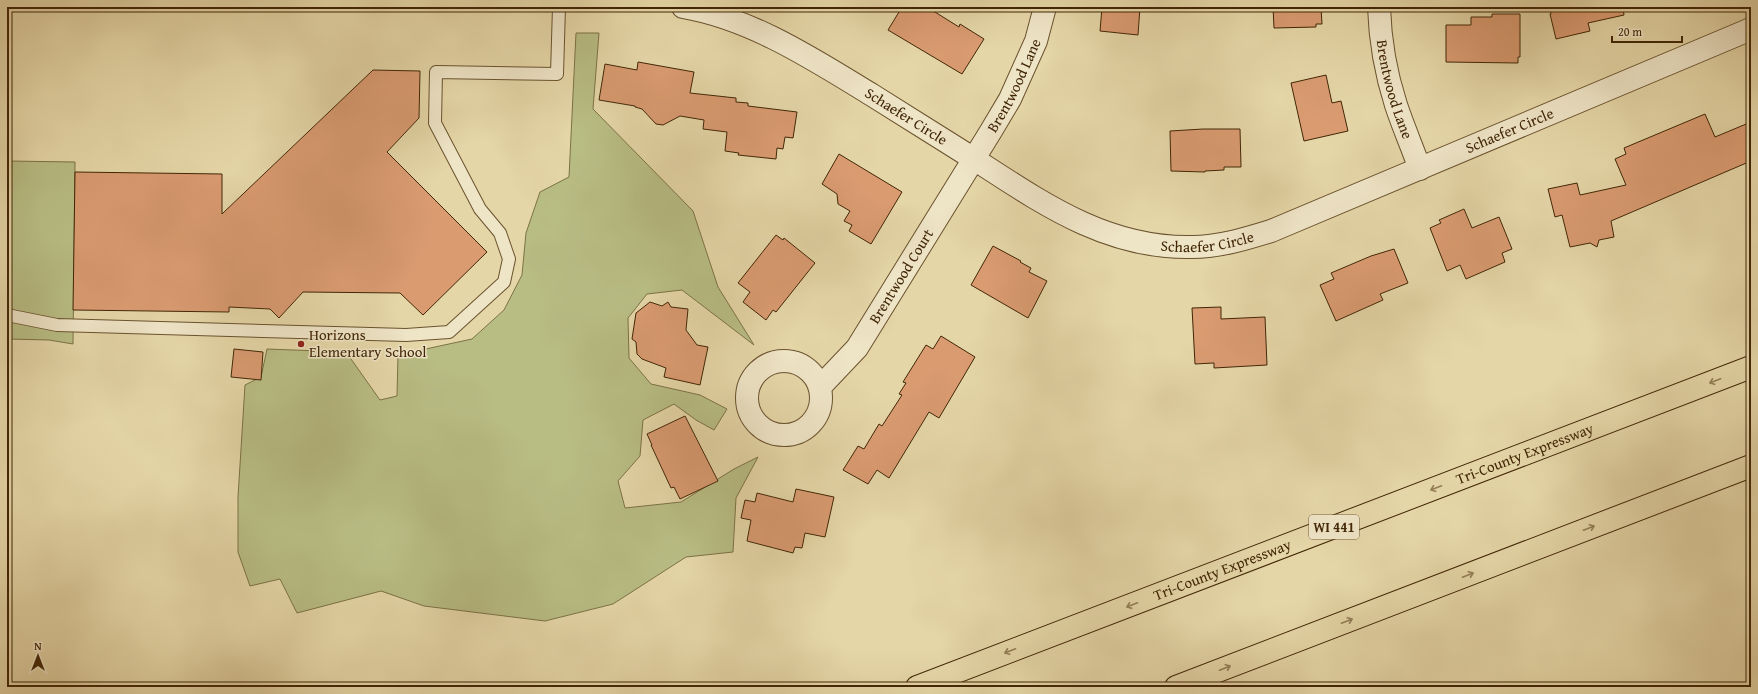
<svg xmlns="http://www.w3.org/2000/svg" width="1758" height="694" font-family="'Gentium Book Plus',serif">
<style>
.green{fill:#b8bd84;stroke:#7c7245}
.building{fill:#da9b71;stroke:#412606}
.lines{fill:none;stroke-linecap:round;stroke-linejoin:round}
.lane-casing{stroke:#6a522e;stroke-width:14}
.street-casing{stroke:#6a522e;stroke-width:24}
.highway-casing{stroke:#412606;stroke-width:24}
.lane{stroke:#eee4c6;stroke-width:12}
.street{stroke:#eee4c6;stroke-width:22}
.highway{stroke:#e5d6a7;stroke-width:22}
.oneway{stroke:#937e56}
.poi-dot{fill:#8f2418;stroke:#eee4c6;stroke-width:1.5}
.labels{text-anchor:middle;stroke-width:3;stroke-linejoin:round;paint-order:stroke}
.shield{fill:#eee4c6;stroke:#755f40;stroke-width:1}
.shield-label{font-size:14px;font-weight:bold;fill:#412606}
.street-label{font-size:15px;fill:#412606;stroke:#eee4c6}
.poi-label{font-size:15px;fill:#412606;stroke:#eee4c6;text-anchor:start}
</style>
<rect width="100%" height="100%" fill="#e5d6a7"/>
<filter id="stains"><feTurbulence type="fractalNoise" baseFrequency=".005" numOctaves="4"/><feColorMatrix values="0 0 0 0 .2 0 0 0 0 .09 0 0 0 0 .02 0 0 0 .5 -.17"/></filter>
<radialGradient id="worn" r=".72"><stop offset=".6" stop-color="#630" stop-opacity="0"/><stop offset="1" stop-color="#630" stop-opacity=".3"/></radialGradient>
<g class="green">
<path d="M 576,33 L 599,33 L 593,109 L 693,211 L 718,287 L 754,345 L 682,290 L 647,294 L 628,318 L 629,358 L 651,384 L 700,395 L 727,409 L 714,430 L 696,420 L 674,404 L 643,420 L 640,456 L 618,481 L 625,508 L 681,502 L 734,469 L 758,457 L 736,498 L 733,552 L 686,557 L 613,604 L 545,621 L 424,606 L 381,591 L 297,613 L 280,579 L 250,586 L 238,552 L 238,497 L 245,385 L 261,377 L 267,349 L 346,352 L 380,400 L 397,396 L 398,355 L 472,339 L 504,310 L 522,275 L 526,233 L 540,192 L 569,177 Z"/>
<path d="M 7,161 L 75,162 L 73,344 L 49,340 L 7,339 Z"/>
</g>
<g class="building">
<path d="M 902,7 L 927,7 L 959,27 L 960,24 L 984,39 L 962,74 L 888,30 Z"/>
<path d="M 1102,7 L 1140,7 L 1138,35 L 1100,31 Z"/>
<path d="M 1273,7 L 1321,7 L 1322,24 L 1316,24 L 1316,27 L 1274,28 Z"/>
<path d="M 1550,7 L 1623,7 L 1624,15 L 1588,23 L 1590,31 L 1556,39 L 1550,14 L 1551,14 Z"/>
<path d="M 1492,14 L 1520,14 L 1520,57 L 1518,57 L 1518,63 L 1446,62 L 1446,25 L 1471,25 L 1471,17 L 1492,17 Z"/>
<path d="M 638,62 L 694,72 L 690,93 L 736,98 L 736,102 L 748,103 L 748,106 L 797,112 L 793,138 L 785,137 L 783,149 L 777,148 L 776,159 L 738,155 L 739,153 L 725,151 L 727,132 L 703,129 L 704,120 L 680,116 L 663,125 L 656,124 L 642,109 L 635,107 L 635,106 L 599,100 L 605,64 L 637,70 Z"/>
<path d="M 373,70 L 420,71 L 419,118 L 387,152 L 487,252 L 423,315 L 400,293 L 303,292 L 279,318 L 270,309 L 229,307 L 229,312 L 73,310 L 75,172 L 222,174 L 222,214 Z"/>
<path d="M 1326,75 L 1332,103 L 1341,101 L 1348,131 L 1304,141 L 1291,83 Z"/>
<path d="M 1705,114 L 1715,137 L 1751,122 L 1751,161 L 1611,221 L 1614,237 L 1599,240 L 1597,247 L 1590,243 L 1570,247 L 1562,215 L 1555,217 L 1548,189 L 1577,183 L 1580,195 L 1626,185 L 1615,159 L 1626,154 L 1624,148 Z"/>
<path d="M 1203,129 L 1240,129 L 1241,167 L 1224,167 L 1224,170 L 1205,171 L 1205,172 L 1171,171 L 1170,131 Z"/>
<path d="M 839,154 L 902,192 L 871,244 L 849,231 L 852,225 L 844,221 L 850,211 L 838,204 L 837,194 L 822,184 Z"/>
<path d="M 1464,209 L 1472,228 L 1499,217 L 1512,249 L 1502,253 L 1505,262 L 1466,279 L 1460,265 L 1447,271 L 1430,228 L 1441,223 L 1439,220 Z"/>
<path d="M 776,235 L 783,240 L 784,238 L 815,263 L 776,312 L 773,310 L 766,320 L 743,302 L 750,292 L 738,283 Z"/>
<path d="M 993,246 L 1021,261 L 1020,262 L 1031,268 L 1029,272 L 1047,281 L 1028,318 L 971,285 Z"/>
<path d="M 1394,249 L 1408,283 L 1380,294 L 1383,300 L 1336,321 L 1320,285 L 1334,279 L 1331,273 L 1371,256 Z"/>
<path d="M 650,302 L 662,306 L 668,302 L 671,307 L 688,309 L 686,330 L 697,345 L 708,347 L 700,385 L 664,377 L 666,368 L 642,359 L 637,354 L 636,342 L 632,339 L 636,313 Z"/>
<path d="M 1221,307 L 1221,319 L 1265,317 L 1267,365 L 1214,368 L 1214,363 L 1195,364 L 1192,308 Z"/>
<path d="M 941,336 L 975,357 L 939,418 L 929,412 L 889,478 L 877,470 L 868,484 L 843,470 L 858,446 L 864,449 L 879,424 L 882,426 L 902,395 L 899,394 L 906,383 L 903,382 L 926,345 L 933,349 Z"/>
<path d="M 234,349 L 263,352 L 261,380 L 231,377 Z"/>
<path d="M 685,416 L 718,481 L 680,499 L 674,487 L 671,488 L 651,445 L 652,445 L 647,434 Z"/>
<path d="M 796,489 L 834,497 L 825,537 L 805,533 L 802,548 L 795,547 L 793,553 L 747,541 L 751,520 L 741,518 L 745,500 L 755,502 L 757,493 L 793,502 Z"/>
</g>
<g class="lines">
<g class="lane-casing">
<path id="lane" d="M 7,315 L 57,325 L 406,335 L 449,332 L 504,282 L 509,259 L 500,233 L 480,209 L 435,123 L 436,72 L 557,74 L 559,7"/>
</g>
<g class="street-casing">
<g id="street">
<path id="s1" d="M 683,7 C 752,19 813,59 872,95 C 906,116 940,138 974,159 C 1042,203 1107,249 1192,247 C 1219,247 1245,239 1271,231 L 1751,29"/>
<path id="s2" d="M 1379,7 C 1380,39 1386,74 1396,105 C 1403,126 1412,147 1420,169"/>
<circle cx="784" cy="398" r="37"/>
<path id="s3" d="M 820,387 L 857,348 L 991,131 L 1010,99 L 1036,41 L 1045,7"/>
</g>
</g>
<g class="highway-casing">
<g id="highway">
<path id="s4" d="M 917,687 L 1751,367"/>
<path d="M 1176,687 L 1751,466"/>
</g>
</g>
<use href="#lane" class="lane"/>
<use href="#street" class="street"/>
<use href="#highway" class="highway"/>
</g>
<defs><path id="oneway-shaft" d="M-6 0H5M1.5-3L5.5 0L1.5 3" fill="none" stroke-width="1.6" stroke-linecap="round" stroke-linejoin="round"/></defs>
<g class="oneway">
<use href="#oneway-shaft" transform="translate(1715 381) rotate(159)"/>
<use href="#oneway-shaft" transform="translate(1436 488) rotate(159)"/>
<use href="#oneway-shaft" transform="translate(1589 528) rotate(-21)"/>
<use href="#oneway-shaft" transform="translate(1468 575) rotate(-21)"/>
<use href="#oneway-shaft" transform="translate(1132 605) rotate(159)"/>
<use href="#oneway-shaft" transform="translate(1347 621) rotate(-21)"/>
<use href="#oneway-shaft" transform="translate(1010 651) rotate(159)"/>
<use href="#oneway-shaft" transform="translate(1225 668) rotate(-21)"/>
</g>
<circle class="poi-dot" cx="301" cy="344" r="4"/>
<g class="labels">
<rect class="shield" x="1309" y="515" width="50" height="24" rx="3"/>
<g class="shield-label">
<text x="1334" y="532">WI 441</text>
</g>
<g class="street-label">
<text dy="5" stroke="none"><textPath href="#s3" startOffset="360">Brentwood Lane</textPath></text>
<text dy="5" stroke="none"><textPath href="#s2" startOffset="84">Brentwood Lane</textPath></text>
<text dy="5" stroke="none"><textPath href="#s1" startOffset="250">Schaefer Circle</textPath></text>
<text dy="5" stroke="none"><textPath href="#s1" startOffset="909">Schaefer Circle</textPath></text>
<text dy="5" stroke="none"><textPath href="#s1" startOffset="585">Schaefer Circle</textPath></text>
<text dy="5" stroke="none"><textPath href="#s3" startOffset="138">Brentwood Court</textPath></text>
<text dy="5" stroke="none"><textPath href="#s4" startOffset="651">Tri-County Expressway</textPath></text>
<text dy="5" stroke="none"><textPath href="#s4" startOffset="327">Tri-County Expressway</textPath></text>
</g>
<g class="poi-label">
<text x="309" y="340">Horizons<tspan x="309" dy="17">Elementary School</tspan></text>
</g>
</g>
<rect width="1758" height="694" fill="none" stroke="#e5d6a7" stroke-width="24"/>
<rect x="8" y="8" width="1742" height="678" fill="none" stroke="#412606" stroke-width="2"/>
<rect x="12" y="12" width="1734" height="670" fill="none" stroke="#412606"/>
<g transform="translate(38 656)" stroke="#eee4c6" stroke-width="3" paint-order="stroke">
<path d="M0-3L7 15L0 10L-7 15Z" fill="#412606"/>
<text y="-6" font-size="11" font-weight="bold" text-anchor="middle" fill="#412606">N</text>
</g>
<path d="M1612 36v6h70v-6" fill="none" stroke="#412606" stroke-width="2"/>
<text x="1618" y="36" font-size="12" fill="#412606" stroke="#eee4c6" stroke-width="3" paint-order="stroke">20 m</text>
<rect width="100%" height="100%" filter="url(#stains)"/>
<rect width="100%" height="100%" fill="url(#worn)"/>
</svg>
